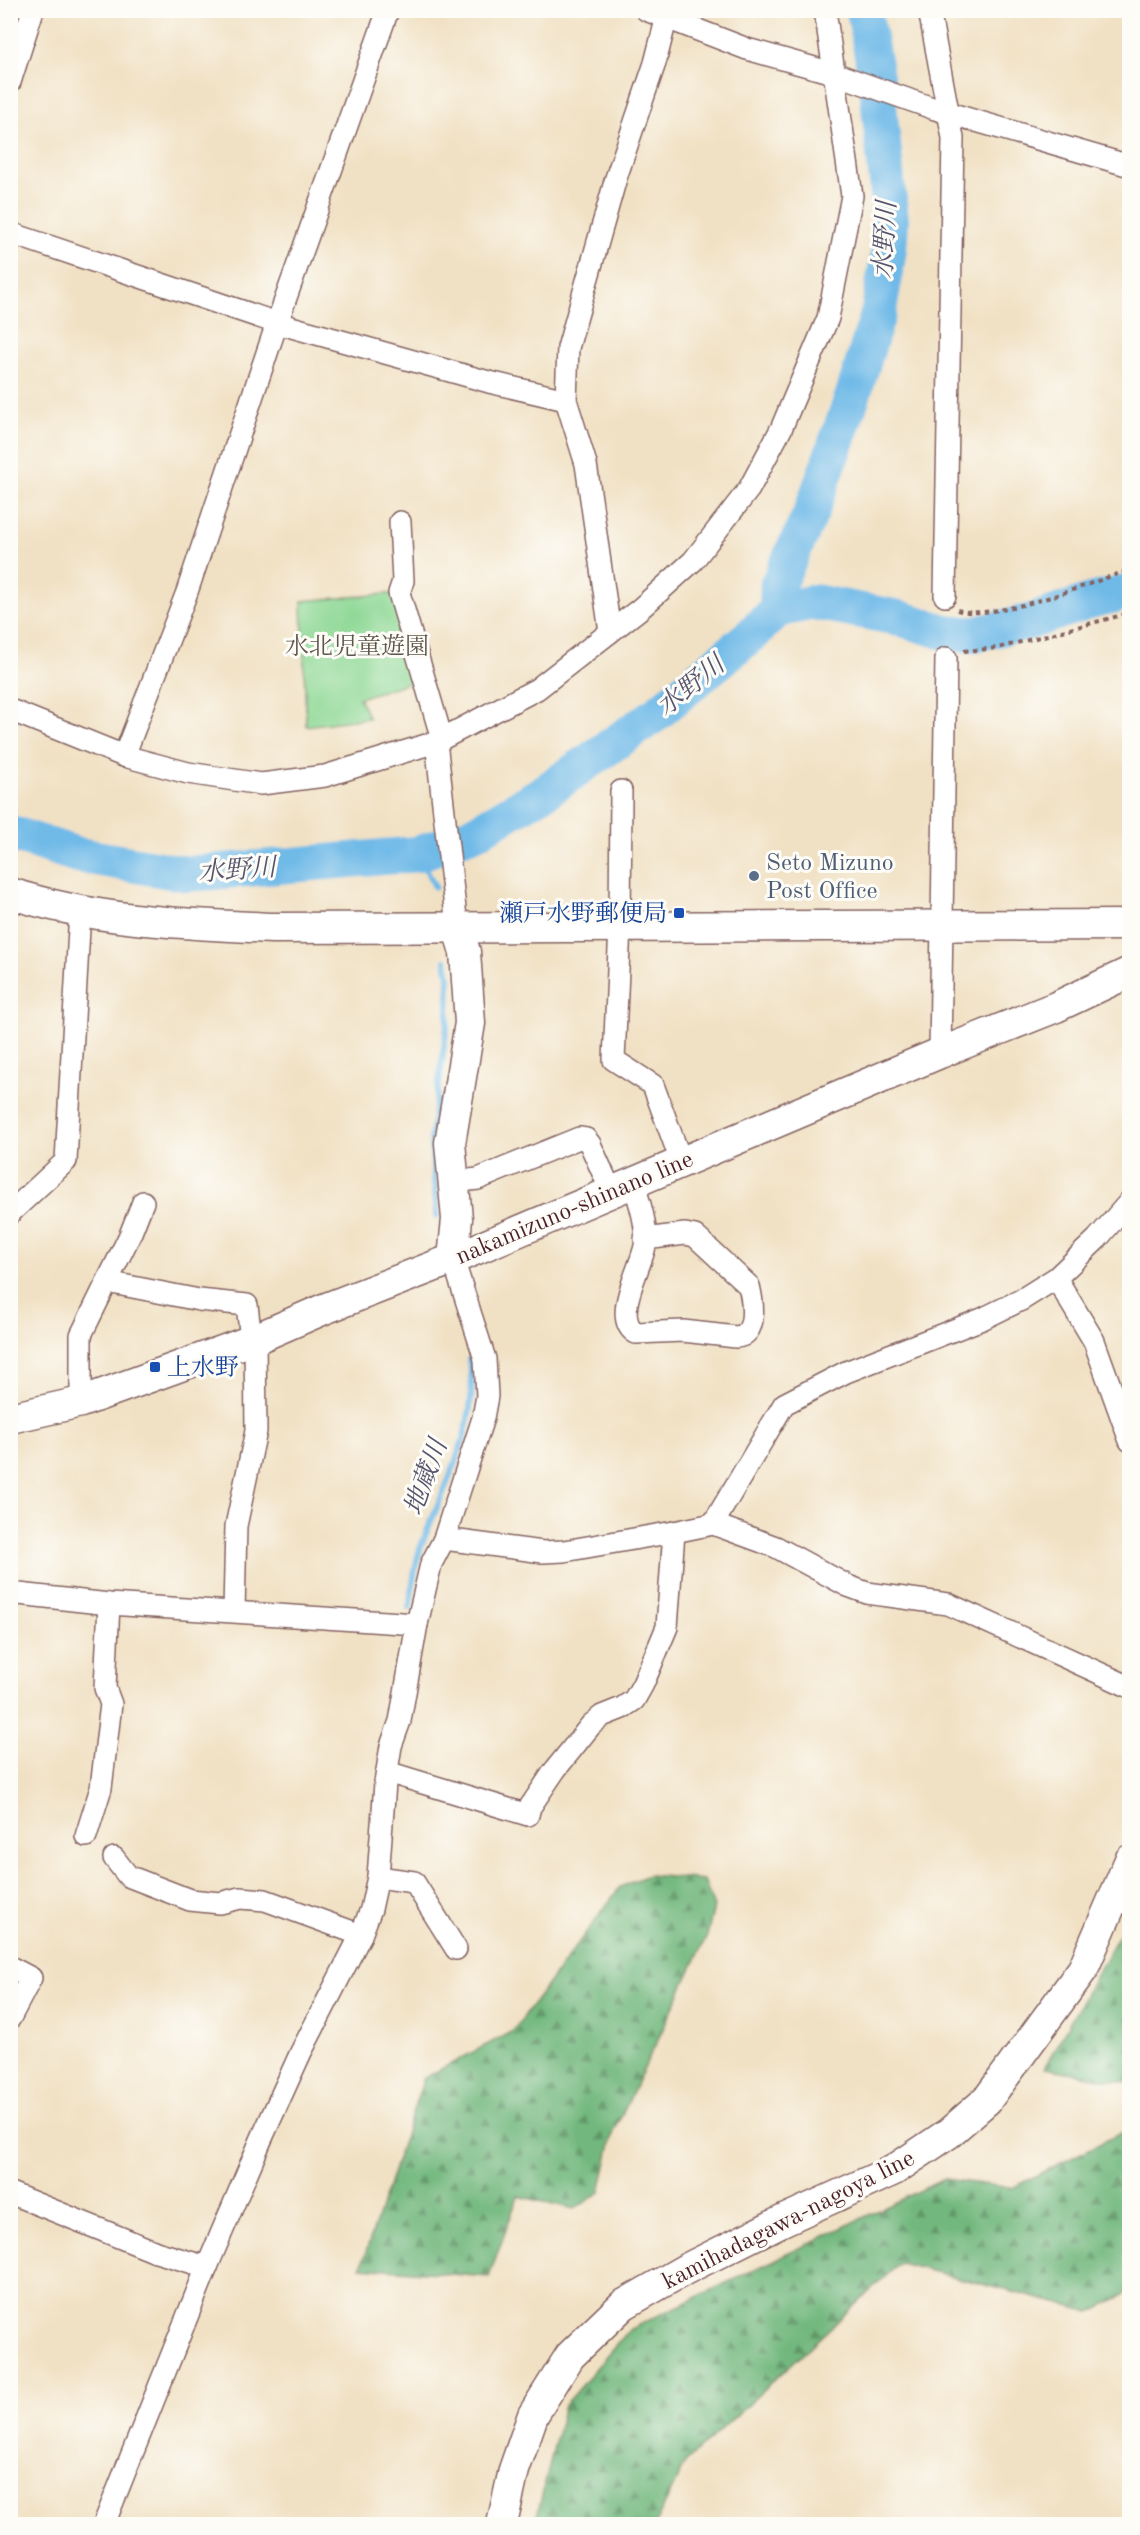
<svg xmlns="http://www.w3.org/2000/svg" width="1140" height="2535" font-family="'Old Standard TT','Noto Serif JP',serif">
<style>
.green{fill:#8ed895;stroke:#6c7c60;stroke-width:1.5}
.forest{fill:url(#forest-firs);stroke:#5e6c54;stroke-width:1.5}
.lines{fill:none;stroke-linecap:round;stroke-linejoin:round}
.stream{stroke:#6fbae8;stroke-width:6}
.river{stroke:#6fbae8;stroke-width:36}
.street-casing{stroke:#846361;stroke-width:24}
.secondary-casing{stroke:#846361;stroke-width:33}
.path{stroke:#846361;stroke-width:4;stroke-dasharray:4.5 4.5;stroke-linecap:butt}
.street{stroke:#fff;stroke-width:21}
.secondary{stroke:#fff;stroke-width:30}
.service-dot{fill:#5c6f8a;stroke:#fdfcf7;stroke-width:2}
.transit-dot{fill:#1a4fb4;stroke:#fdfcf7;stroke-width:2}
.labels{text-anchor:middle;stroke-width:6;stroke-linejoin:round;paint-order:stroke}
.park-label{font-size:24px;fill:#5e564b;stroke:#fdfcf7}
.service-label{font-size:24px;fill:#4e5e75;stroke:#fdfcf7;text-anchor:start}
.transit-label{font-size:24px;fill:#164399;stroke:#fdfcf7;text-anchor:end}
.street-label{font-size:24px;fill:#4a1f2b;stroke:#fdfcf7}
.water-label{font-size:26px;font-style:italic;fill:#57556d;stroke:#fdfcf7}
</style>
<defs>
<pattern id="forest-firs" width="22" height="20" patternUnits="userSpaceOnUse" patternTransform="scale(1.5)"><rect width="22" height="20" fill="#72b87e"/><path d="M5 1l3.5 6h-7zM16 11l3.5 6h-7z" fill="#609567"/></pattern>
</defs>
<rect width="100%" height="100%" fill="#fdfcf7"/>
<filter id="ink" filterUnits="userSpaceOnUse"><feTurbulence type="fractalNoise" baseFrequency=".0167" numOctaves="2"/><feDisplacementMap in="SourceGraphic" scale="12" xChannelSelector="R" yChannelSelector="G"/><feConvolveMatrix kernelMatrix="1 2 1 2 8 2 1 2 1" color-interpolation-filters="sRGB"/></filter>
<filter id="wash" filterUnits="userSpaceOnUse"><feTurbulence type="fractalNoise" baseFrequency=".008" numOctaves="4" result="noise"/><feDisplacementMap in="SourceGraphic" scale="24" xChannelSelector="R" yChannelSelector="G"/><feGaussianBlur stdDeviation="1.35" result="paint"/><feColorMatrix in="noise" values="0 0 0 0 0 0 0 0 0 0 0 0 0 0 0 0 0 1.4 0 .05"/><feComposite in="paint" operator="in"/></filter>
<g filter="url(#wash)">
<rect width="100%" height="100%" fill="#f1e1c4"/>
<path class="green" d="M 399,593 L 424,678 L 359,698 L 369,718 L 306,726 L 302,601 Z"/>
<g class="forest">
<path d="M 648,1875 L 704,1880 L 714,1907 L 707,1936 L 613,2134 L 600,2192 L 575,2209 L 518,2196 L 489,2277 L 361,2267 L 424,2078 L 513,2031 L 620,1887 Z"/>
<path d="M 1129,1917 L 1129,2083 L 1044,2068 Z"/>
<path d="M 1129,2129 L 1129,2292 L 1091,2312 L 900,2263 L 685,2463 L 655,2524 L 535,2524 L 564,2405 L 630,2329 L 944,2179 L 1012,2188 Z"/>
</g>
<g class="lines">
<g class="stream">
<path d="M 418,854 L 435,887"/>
<path d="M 437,1216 L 431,1139 L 448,1019 L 449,977 L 446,961"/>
<path d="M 409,1608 C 413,1589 414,1567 420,1549 C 441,1492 483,1421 469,1360"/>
</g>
<g class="river">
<path d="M 777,610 L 814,602 L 899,618 L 951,634 L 976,634 L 1032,621 L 1093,600 L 1130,592"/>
<path d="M 10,833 L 78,855 L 188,874 L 418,854 L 474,833 L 546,791 L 655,715 L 751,635 L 777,610 L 778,584 L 811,513 L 853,395 L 879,311 L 889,249 L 891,221 L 876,77 L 864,10"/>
</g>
</g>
</g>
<g filter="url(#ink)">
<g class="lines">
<g class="street-casing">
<g id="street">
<path d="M 646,10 L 747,49 L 836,74 L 935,109 L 1130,166"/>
<path d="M 929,10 L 953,138 L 945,596"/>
<path d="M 10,82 L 33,10"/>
<path d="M 10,233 L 277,323 L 489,382 L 566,400"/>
<path d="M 400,522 L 403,581 L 399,593 L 442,739"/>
<path d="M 610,632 L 586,464 L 566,400 L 568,348 L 616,178 L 655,63 L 666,20"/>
<path d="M 10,710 L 124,756 L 188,773 L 261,784 L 325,776 L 436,742 L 537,689 L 641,608 L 693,561 L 749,489 L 781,429 L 828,318 L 852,196 L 825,10"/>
<path d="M 436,742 L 457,926"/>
<path d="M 124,756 L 187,592 L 277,323 L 388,10"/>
<path d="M 621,791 L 620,926 L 614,1060 L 653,1085 L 681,1161"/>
<path d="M 940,1053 L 946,658"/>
<path d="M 453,1182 L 478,1179 L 579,1138 L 586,1139 L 590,1144 L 611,1191"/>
<path d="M 633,1182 C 639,1200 648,1227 645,1246 C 641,1268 611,1318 636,1333 L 683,1331 L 736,1337 C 758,1336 753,1302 749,1286 L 695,1236 L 685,1234 L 645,1239"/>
<path d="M 10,1213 L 66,1161 L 80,911"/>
<path d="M 1056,1278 L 1094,1341 L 1130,1441"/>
<path d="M 107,1282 L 199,1300 L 247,1305 L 250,1331 L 255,1339 L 256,1431 L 236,1526 L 234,1611"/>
<path d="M 81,1402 L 81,1335 L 130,1235 L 143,1202"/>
<path d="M 713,1524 L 784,1404 L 846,1372 L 982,1319 L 1021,1300 L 1056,1278 L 1097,1239 L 1130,1201"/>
<path d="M 444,1539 L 543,1552 L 564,1551 L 674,1532 L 713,1524 L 776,1547 L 848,1586 L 867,1593 L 948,1604 L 1130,1687"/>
<path d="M 10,1593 L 109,1604 L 417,1624"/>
<path d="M 387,1772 L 528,1815 L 530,1807 L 555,1770 L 591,1725 L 602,1716 L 622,1708 L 634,1700 L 643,1684 L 667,1627 L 674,1532"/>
<path d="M 86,1836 L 101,1788 L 111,1704 L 105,1688 L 109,1604"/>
<path d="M 114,1858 L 128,1876 L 190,1900 L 220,1903 L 240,1898 L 265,1900 L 361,1935"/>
<path d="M 378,1877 L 414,1882 L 456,1949"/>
<path d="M 10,1967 L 31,1978 L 10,2018"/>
<path d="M 10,2193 L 156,2252 L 207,2267"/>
<path d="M 104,2524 L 207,2267 L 261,2140 L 301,2052 L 361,1935 L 371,1909 L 378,1877 L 385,1783 L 391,1746 L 400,1721 L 417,1624 L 431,1564 L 444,1539 L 483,1418 L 487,1396 L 485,1359 L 453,1259"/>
</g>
</g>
<g class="secondary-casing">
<g id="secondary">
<path d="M 10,893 C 94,921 184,924 272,928 L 1130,925"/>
<path d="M 453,1259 L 457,1219 L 450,1143 L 470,1023 L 465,952 L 457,926"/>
<path d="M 10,1418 L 81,1402 L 255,1339 L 324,1309 L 453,1259 L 940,1053 L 1056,1007 L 1130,972"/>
<path d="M 502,2524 L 514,2470 L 533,2415 L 570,2356 L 623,2305 L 686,2269 L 784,2220 L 894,2170 L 949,2133 L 987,2100 L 1083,1969 L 1130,1860"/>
</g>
</g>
<g class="path">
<path d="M 957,610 C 997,622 1088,583 1130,570"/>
<path d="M 964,651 L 998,648 L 1130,613"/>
</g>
<use href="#street" class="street"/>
<use href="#secondary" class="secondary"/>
</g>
</g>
<circle class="service-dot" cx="754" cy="876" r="6"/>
<g class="transit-dot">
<rect x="673" y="907" width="12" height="12" rx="3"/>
<rect x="149" y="1361" width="12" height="12" rx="3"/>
</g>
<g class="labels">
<g class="park-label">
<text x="357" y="654">水北児童遊園</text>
</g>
<g class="service-label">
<text x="766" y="870">Seto Mizuno<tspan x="766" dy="28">Post Office</tspan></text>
</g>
<g class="transit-label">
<text x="667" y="921">瀬戸水野郵便局</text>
<text x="167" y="1375" text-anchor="start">上水野</text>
</g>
<g class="street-label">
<text transform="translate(574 1207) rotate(-23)" y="8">nakamizuno-shinano line</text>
<text transform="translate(788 2219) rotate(-27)" y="8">kamihadagawa-nagoya line</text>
</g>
<g class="water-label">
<text transform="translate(884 240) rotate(-87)" y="9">水野川</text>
<text transform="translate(690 685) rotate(-39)" y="9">水野川</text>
<text transform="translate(237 869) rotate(-4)" y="9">水野川</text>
<text transform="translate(425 1477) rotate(-70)" y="9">地蔵川</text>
</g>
</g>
<rect width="1140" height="2535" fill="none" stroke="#fdfcf7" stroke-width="36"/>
</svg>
